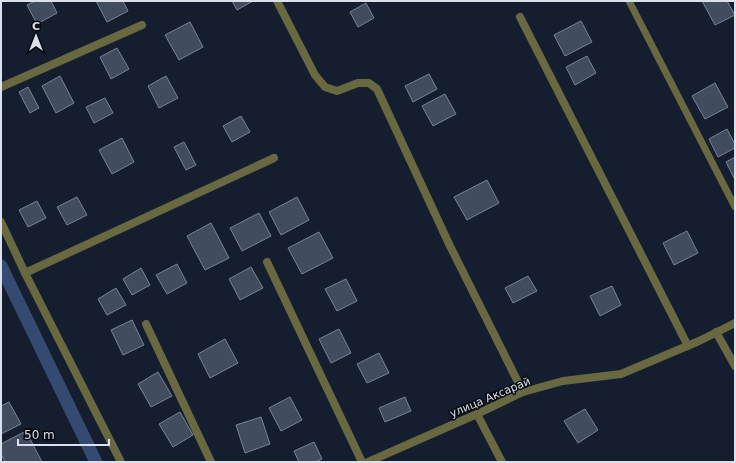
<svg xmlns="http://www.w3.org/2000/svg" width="736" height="463" font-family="'DejaVu Sans',sans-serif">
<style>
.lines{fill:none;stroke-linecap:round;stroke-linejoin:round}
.canal{stroke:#344a70;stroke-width:13}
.building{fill:#414c5e;stroke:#778397}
.service{stroke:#696941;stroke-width:7}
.minor{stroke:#696941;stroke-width:8}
.labels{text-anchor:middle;stroke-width:3;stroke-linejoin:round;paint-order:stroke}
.street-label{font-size:11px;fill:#dbe1ec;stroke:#05080f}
</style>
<rect width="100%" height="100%" fill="#151e2e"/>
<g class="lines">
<path class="canal" d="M 1,266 L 96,462"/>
</g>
<g class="building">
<path d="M 35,1 L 51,1 L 57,13 L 37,24 L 27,5 Z"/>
<path d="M 96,1 L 123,1 L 128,11 L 107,22 Z"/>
<path d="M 232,1 L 253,1 L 237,10 Z"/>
<path d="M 702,1 L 727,1 L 735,15 L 715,25 Z"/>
<path d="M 366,3 L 374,18 L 358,27 L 350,12 Z"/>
<path d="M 581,21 L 592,42 L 565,56 L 554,35 Z"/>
<path d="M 190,22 L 203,47 L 179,60 L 165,35 Z"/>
<path d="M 117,48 L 129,69 L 111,79 L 100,57 Z"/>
<path d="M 587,56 L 596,73 L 575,85 L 566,67 Z"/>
<path d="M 429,74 L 437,89 L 413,102 L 405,86 Z"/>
<path d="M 60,76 L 74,103 L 56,113 L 42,86 Z"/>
<path d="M 166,76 L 178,98 L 159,108 L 148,86 Z"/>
<path d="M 715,83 L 728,107 L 705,119 L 692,96 Z"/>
<path d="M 28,87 L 39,108 L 30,113 L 19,92 Z"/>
<path d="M 445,94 L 456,114 L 433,126 L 422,106 Z"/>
<path d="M 105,98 L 113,113 L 94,123 L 86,107 Z"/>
<path d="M 241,116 L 250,132 L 232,142 L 223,126 Z"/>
<path d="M 727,129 L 735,144 L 735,148 L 718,157 L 709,139 Z"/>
<path d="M 122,138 L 134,162 L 112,174 L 99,150 Z"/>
<path d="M 184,142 L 196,165 L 186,170 L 174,147 Z"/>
<path d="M 735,157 L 735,180 L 726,162 Z"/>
<path d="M 487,180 L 499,203 L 467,220 L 454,197 Z"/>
<path d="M 77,197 L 87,215 L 67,225 L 57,207 Z"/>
<path d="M 297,197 L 309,220 L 281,235 L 269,212 Z"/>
<path d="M 37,201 L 46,218 L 28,227 L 19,210 Z"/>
<path d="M 259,213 L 271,236 L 242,251 L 230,228 Z"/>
<path d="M 211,223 L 229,258 L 205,270 L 187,236 Z"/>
<path d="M 687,231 L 698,253 L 674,265 L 663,243 Z"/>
<path d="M 319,232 L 333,258 L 302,274 L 288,248 Z"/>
<path d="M 177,264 L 187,283 L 167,294 L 156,275 Z"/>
<path d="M 251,267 L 263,288 L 240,300 L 229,279 Z"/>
<path d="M 141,268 L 150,285 L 132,295 L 123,279 Z"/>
<path d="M 528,276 L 537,291 L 513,303 L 505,288 Z"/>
<path d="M 346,279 L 357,301 L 337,311 L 325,289 Z"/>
<path d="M 612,286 L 621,305 L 600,316 L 590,296 Z"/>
<path d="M 116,288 L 126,305 L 107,315 L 98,299 Z"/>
<path d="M 132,320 L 144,345 L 123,355 L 111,330 Z"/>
<path d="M 339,329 L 351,353 L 331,363 L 319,339 Z"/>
<path d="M 225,339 L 238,363 L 210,378 L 198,354 Z"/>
<path d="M 379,353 L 389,373 L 367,383 L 357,364 Z"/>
<path d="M 158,372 L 172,396 L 151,407 L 138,384 Z"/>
<path d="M 290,397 L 302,420 L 281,431 L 269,408 Z"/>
<path d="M 405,397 L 411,411 L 385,422 L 379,408 Z"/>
<path d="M 9,402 L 21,424 L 1,434 L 1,406 Z"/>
<path d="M 585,409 L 598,430 L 578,443 L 564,421 Z"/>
<path d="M 180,412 L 193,435 L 173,447 L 159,424 Z"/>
<path d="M 261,417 L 270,444 L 245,453 L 236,425 Z"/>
<path d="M 26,431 L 42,462 L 5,462 L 1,454 L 1,444 Z"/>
<path d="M 314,442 L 322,459 L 315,462 L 299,462 L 294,451 Z"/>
</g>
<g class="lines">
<path class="service" d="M 629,1 L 735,207"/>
<g class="minor">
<path d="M 277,1 L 315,75 L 325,87 L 337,91 L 358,83 L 369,83 L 377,89 L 450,246 L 523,392"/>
<path d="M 520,17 L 688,346"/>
<path d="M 1,87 L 142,25"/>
<path d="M 1,222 L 25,273 L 121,462"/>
<path d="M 267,262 L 362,462"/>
<path d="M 25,273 L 274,158"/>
<path d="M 146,324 L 211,462"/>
<path d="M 716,332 L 735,366"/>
<path d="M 477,414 L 502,462"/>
<path d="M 368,462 L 477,414 L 523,392 L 563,381 L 621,374 L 699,341 L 735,323"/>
</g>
</g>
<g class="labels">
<g class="street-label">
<text transform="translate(490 397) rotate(-23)" y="4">улица Аксарай</text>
</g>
</g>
<rect width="736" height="463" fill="none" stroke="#dbe1ec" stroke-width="4"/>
<g transform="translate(36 36)" stroke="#05080f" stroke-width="3" paint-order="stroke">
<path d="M0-3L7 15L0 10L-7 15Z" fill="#dbe1ec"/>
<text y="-6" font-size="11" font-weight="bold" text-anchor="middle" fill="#dbe1ec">С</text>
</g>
<path d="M18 439v6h91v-6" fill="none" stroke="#dbe1ec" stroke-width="2"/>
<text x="24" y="439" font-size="12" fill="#dbe1ec" stroke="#05080f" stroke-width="3" paint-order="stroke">50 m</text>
</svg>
